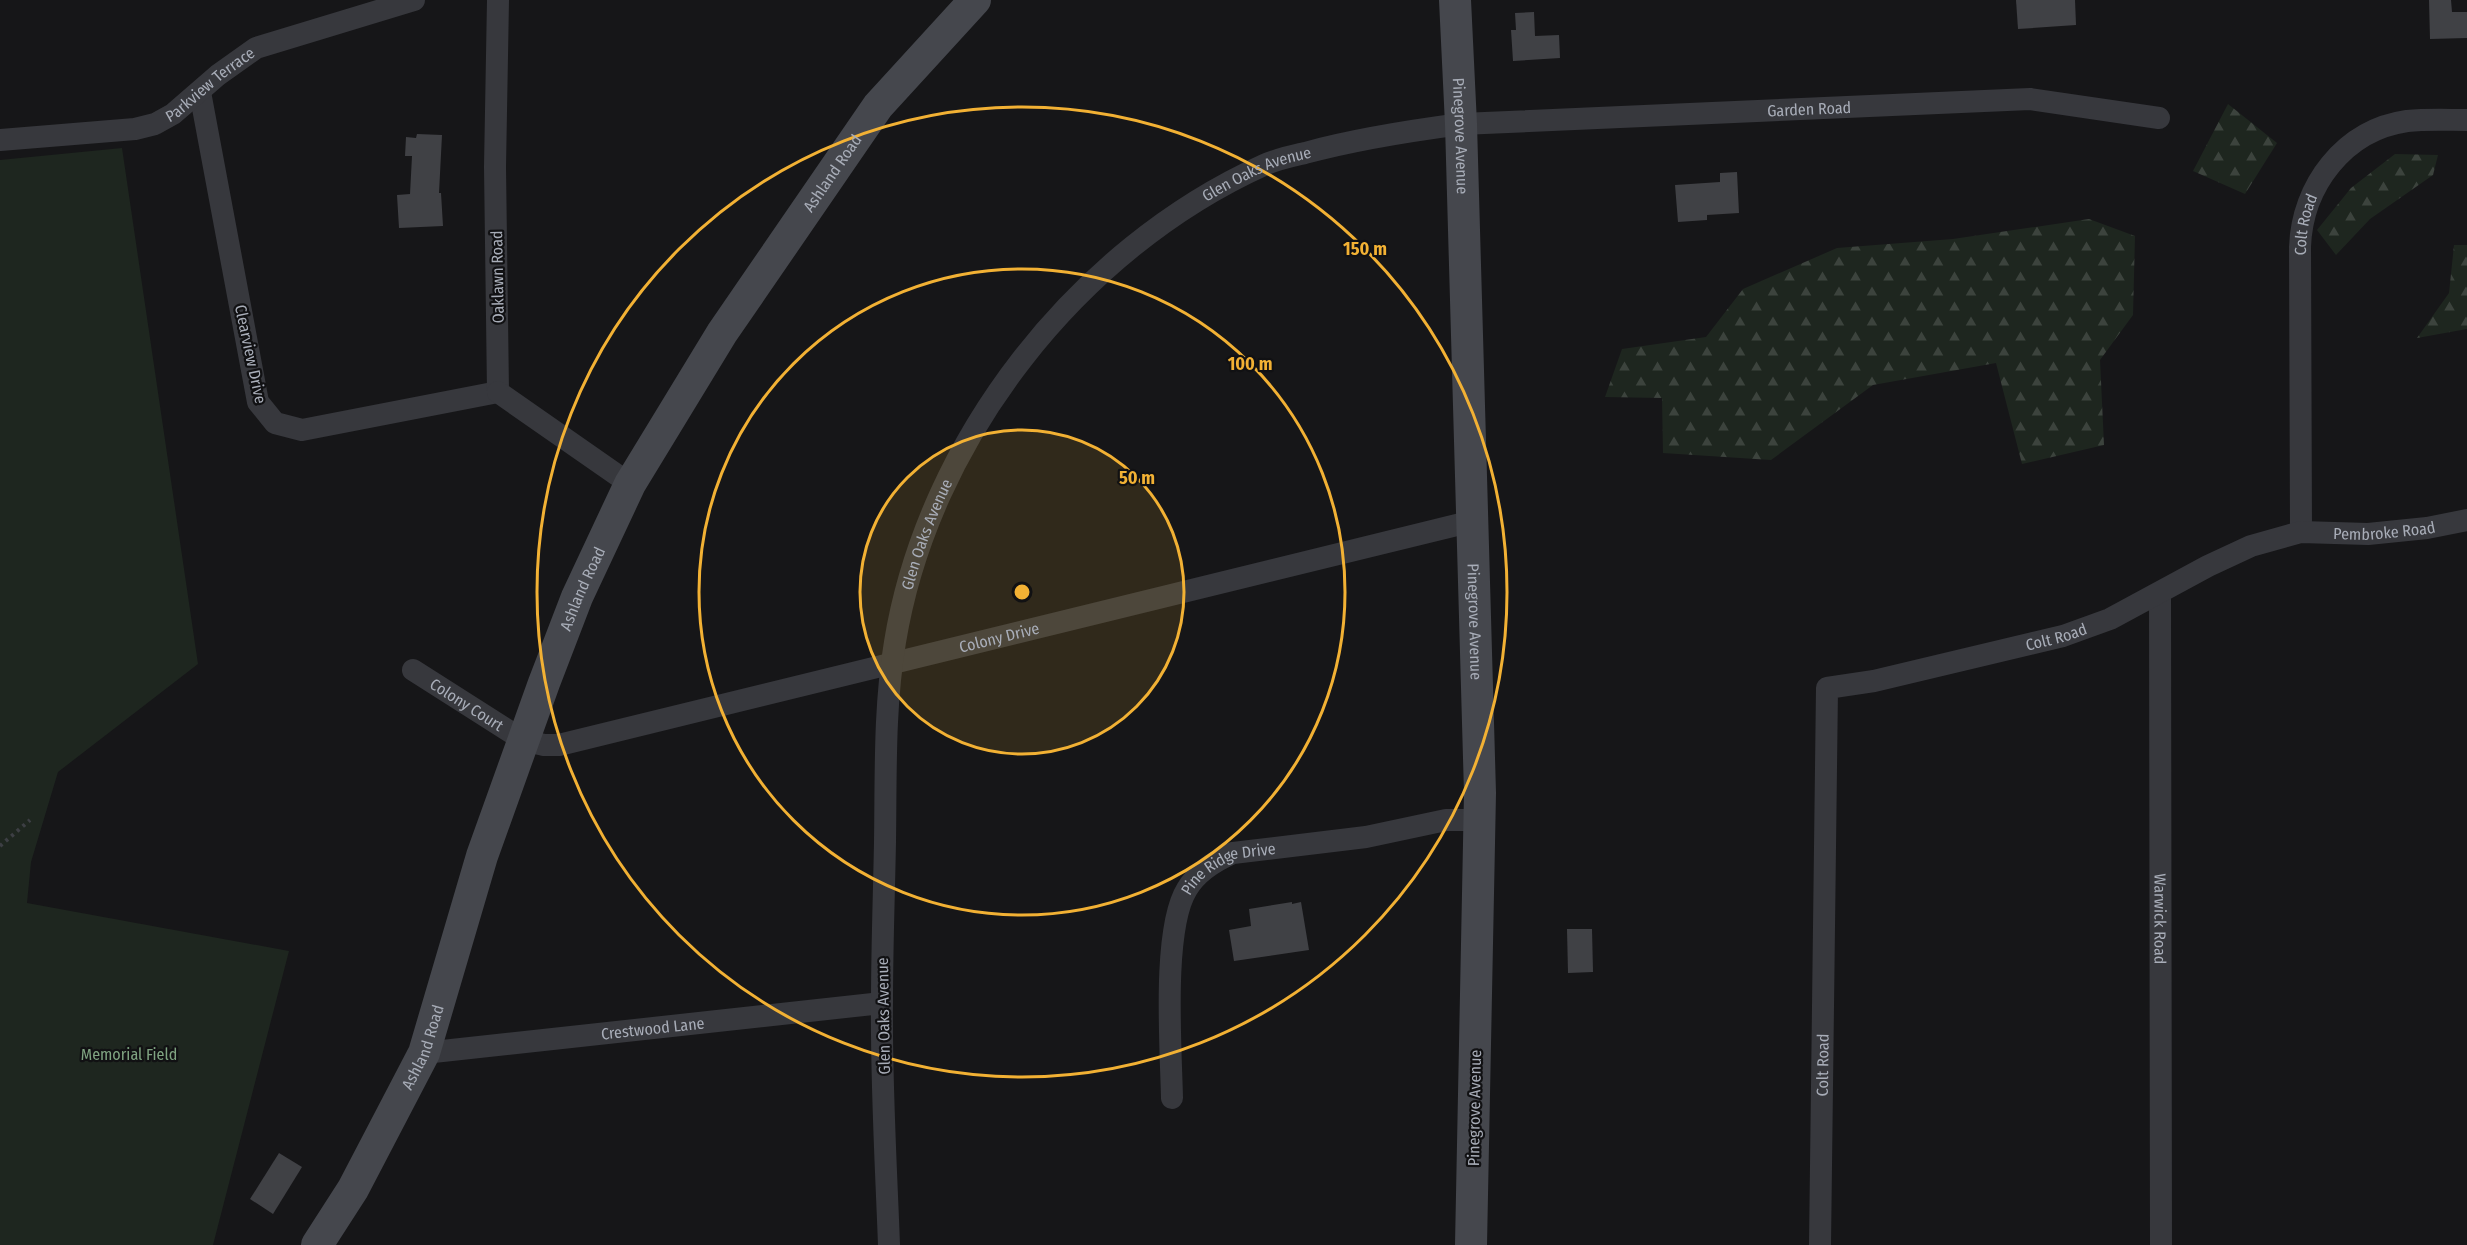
<svg xmlns="http://www.w3.org/2000/svg" width="2467" height="1245" font-family="'Fira Sans Condensed',sans-serif">
<style>
.green{fill:#1e261f}
.forest{fill:url(#forest-firs)}
.building{fill:#404145}
.lines{fill:none;stroke-linecap:round;stroke-linejoin:round}
.path{stroke:#3d3f44;stroke-width:4;stroke-dasharray:3 4.5;stroke-linecap:butt}
.street{stroke:#37383d;stroke-width:22}
.secondary{stroke:#45474d;stroke-width:32}
.ring{fill:none;stroke:#f2b134;stroke-width:3}
.labels{text-anchor:middle;stroke-width:4.5;stroke-linejoin:round;paint-order:stroke}
.street-label{font-size:16px;fill:#a8adb8;stroke:#111113}
.park-label{font-size:16px;fill:#7fa381;stroke:#111113}
.centre{fill:#f2b134;stroke:#111113;stroke-width:3}
.ring-label{font-size:18px;text-anchor:middle;font-weight:bold;fill:#f2b134;stroke:#111113;stroke-width:4.5;stroke-linejoin:round;paint-order:stroke}
</style>
<defs>
<pattern id="forest-firs" width="22" height="20" patternUnits="userSpaceOnUse" patternTransform="scale(1.5)"><rect width="22" height="20" fill="#1e261f"/><path d="M5 1l3.5 6h-7zM16 11l3.5 6h-7z" fill="#3c433d"/></pattern>
</defs>
<rect width="100%" height="100%" fill="#161618"/>
<path class="green" d="M 122,148 L 198,664 L 58,772 L 31,862 L 27,903 L 289,951 L 213,1245 L 0,1245 L 0,160 Z"/>
<g class="forest">
<path d="M 2228,104 L 2277,143 L 2245,194 L 2193,171 Z"/>
<path d="M 2395,154 L 2438,155 L 2433,175 L 2370,219 L 2336,255 L 2317,230 L 2351,188 Z"/>
<path d="M 2089,219 L 2135,236 L 2133,315 L 2100,360 L 2104,445 L 2022,464 L 1996,363 L 1873,385 L 1771,460 L 1663,453 L 1662,398 L 1605,397 L 1622,349 L 1706,337 L 1743,289 L 1837,248 L 1953,239 Z"/>
<path d="M 2454,245 L 2467,245 L 2467,329 L 2417,338 L 2449,293 Z"/>
</g>
<g class="building">
<path d="M 2016,0 L 2075,0 L 2076,25 L 2018,29 Z"/>
<path d="M 2429,0 L 2451,0 L 2452,12 L 2467,12 L 2467,38 L 2430,39 Z"/>
<path d="M 1534,12 L 1535,36 L 1559,35 L 1560,58 L 1513,61 L 1511,30 L 1516,30 L 1515,13 Z"/>
<path d="M 417,134 L 442,135 L 439,193 L 441,193 L 443,226 L 399,228 L 397,195 L 410,194 L 412,156 L 405,156 L 406,137 L 416,138 Z"/>
<path d="M 1737,172 L 1739,213 L 1707,215 L 1707,220 L 1678,222 L 1675,185 L 1720,182 L 1720,173 Z"/>
<path d="M 1292,902 L 1292,904 L 1301,902 L 1309,950 L 1234,961 L 1229,930 L 1251,926 L 1249,909 Z"/>
<path d="M 1567,929 L 1592,929 L 1593,972 L 1568,973 Z"/>
<path d="M 279,1153 L 302,1167 L 273,1214 L 250,1199 Z"/>
</g>
<g class="lines">
<path class="path" d="M 0,846 L 30,820"/>
<g class="street">
<path d="M 200,92 L 258,402 L 275,423 L 302,430 L 498,392"/>
<path id="s1" d="M 0,140 L 135,129 L 155,124 L 173,114 L 218,75 L 256,48 L 414,0"/>
<path d="M 498,392 L 495,167 L 498,0"/>
<path d="M 498,392 L 630,484"/>
<path id="s2" d="M 2301,532 L 2300,247 C 2302,186 2344,130 2407,121 C 2427,119 2447,120 2467,120"/>
<path id="s3" d="M 2160,593 L 2161,1245"/>
<path id="s4" d="M 413,670 L 523,740 L 544,745 L 559,745 L 1473,521"/>
<path id="s5" d="M 424,1053 L 882,1003"/>
<path id="s6" d="M 1172,1098 C 1171,1049 1162,929 1187,889 C 1197,872 1215,861 1233,853 L 1366,837 L 1446,820 L 1480,820"/>
<path id="s7" d="M 889,1245 C 886,1164 881,1082 882,1001 C 882,948 884,895 885,842 C 886,775 884,708 895,642 C 928,440 1078,249 1264,165 C 1277,159 1292,156 1305,153 C 1356,139 1408,131 1461,124 L 2030,99 L 2159,118"/>
<path id="s8" d="M 1820,1245 L 1827,688 L 1874,681 L 2063,636 L 2110,619 L 2208,566 L 2251,546 L 2301,532 L 2368,534 L 2427,528 L 2467,520"/>
</g>
<g class="secondary">
<path id="s9" d="M 1455,0 L 1461,124 L 1480,793 L 1471,1245"/>
<path id="s10" d="M 317,1245 L 353,1189 L 424,1053 L 482,856 L 544,683 L 577,597 L 630,484 L 722,333 L 878,106 L 975,0"/>
</g>
</g>
<circle cx="1022" cy="592" r="162" fill="#f2b134" fill-opacity=".12"/>
<g class="ring">
<circle cx="1022" cy="592" r="162"/>
<circle cx="1022" cy="592" r="323"/>
<circle cx="1022" cy="592" r="485"/>
</g>
<g class="labels">
<g class="street-label">
<text dy="6" stroke="none"><textPath href="#s1" startOffset="224">Parkview Terrace</textPath></text>
<text dy="6" stroke="none"><textPath href="#s7" startOffset="1780">Garden Road</textPath></text>
<text dy="6" stroke="none"><textPath href="#s9" startOffset="136">Pinegrove Avenue</textPath></text>
<text dy="6" stroke="none"><textPath href="#s10" startOffset="1197">Ashland Road</textPath></text>
<text dy="6" stroke="none"><textPath href="#s7" startOffset="1220">Glen Oaks Avenue</textPath></text>
<text dy="6" stroke="none"><textPath href="#s2" startOffset="308">Colt Road</textPath></text>
<text transform="translate(497 277) rotate(-91)" y="6">Oaklawn Road</text>
<text transform="translate(251 354) rotate(78)" y="6">Clearview Drive</text>
<text dy="6" stroke="none"><textPath href="#s8" startOffset="1143">Pembroke Road</textPath></text>
<text dy="6" stroke="none"><textPath href="#s7" startOffset="716">Glen Oaks Avenue</textPath></text>
<text dy="6" stroke="none"><textPath href="#s10" startOffset="711">Ashland Road</textPath></text>
<text dy="6" stroke="none"><textPath href="#s9" startOffset="622">Pinegrove Avenue</textPath></text>
<text dy="6" stroke="none"><textPath href="#s8" startOffset="792">Colt Road</textPath></text>
<text dy="6" stroke="none"><textPath href="#s4" startOffset="620">Colony Drive</textPath></text>
<text dy="6" stroke="none"><textPath href="#s4" startOffset="64">Colony Court</textPath></text>
<text dy="6" stroke="none"><textPath href="#s6" startOffset="260">Pine Ridge Drive</textPath></text>
<text dy="6" stroke="none"><textPath href="#s3" startOffset="326">Warwick Road</textPath></text>
<text transform="translate(883 1016) rotate(-91)" y="6">Glen Oaks Avenue</text>
<text dy="6" stroke="none"><textPath href="#s5" startOffset="230">Crestwood Lane</textPath></text>
<text dy="6" stroke="none"><textPath href="#s10" startOffset="225">Ashland Road</textPath></text>
<text dy="6" stroke="none"><textPath href="#s8" startOffset="180">Colt Road</textPath></text>
<text transform="translate(1474 1108) rotate(-89)" y="6">Pinegrove Avenue</text>
</g>
<g class="park-label">
<text x="129" y="1060">Memorial Field</text>
</g>
</g>
<circle cx="1022" cy="592" r="9" class="centre"/>
<g class="ring-label">
<text x="1365" y="255">150 m</text>
<text x="1250" y="370">100 m</text>
<text x="1137" y="484">50 m</text>
</g>
</svg>
